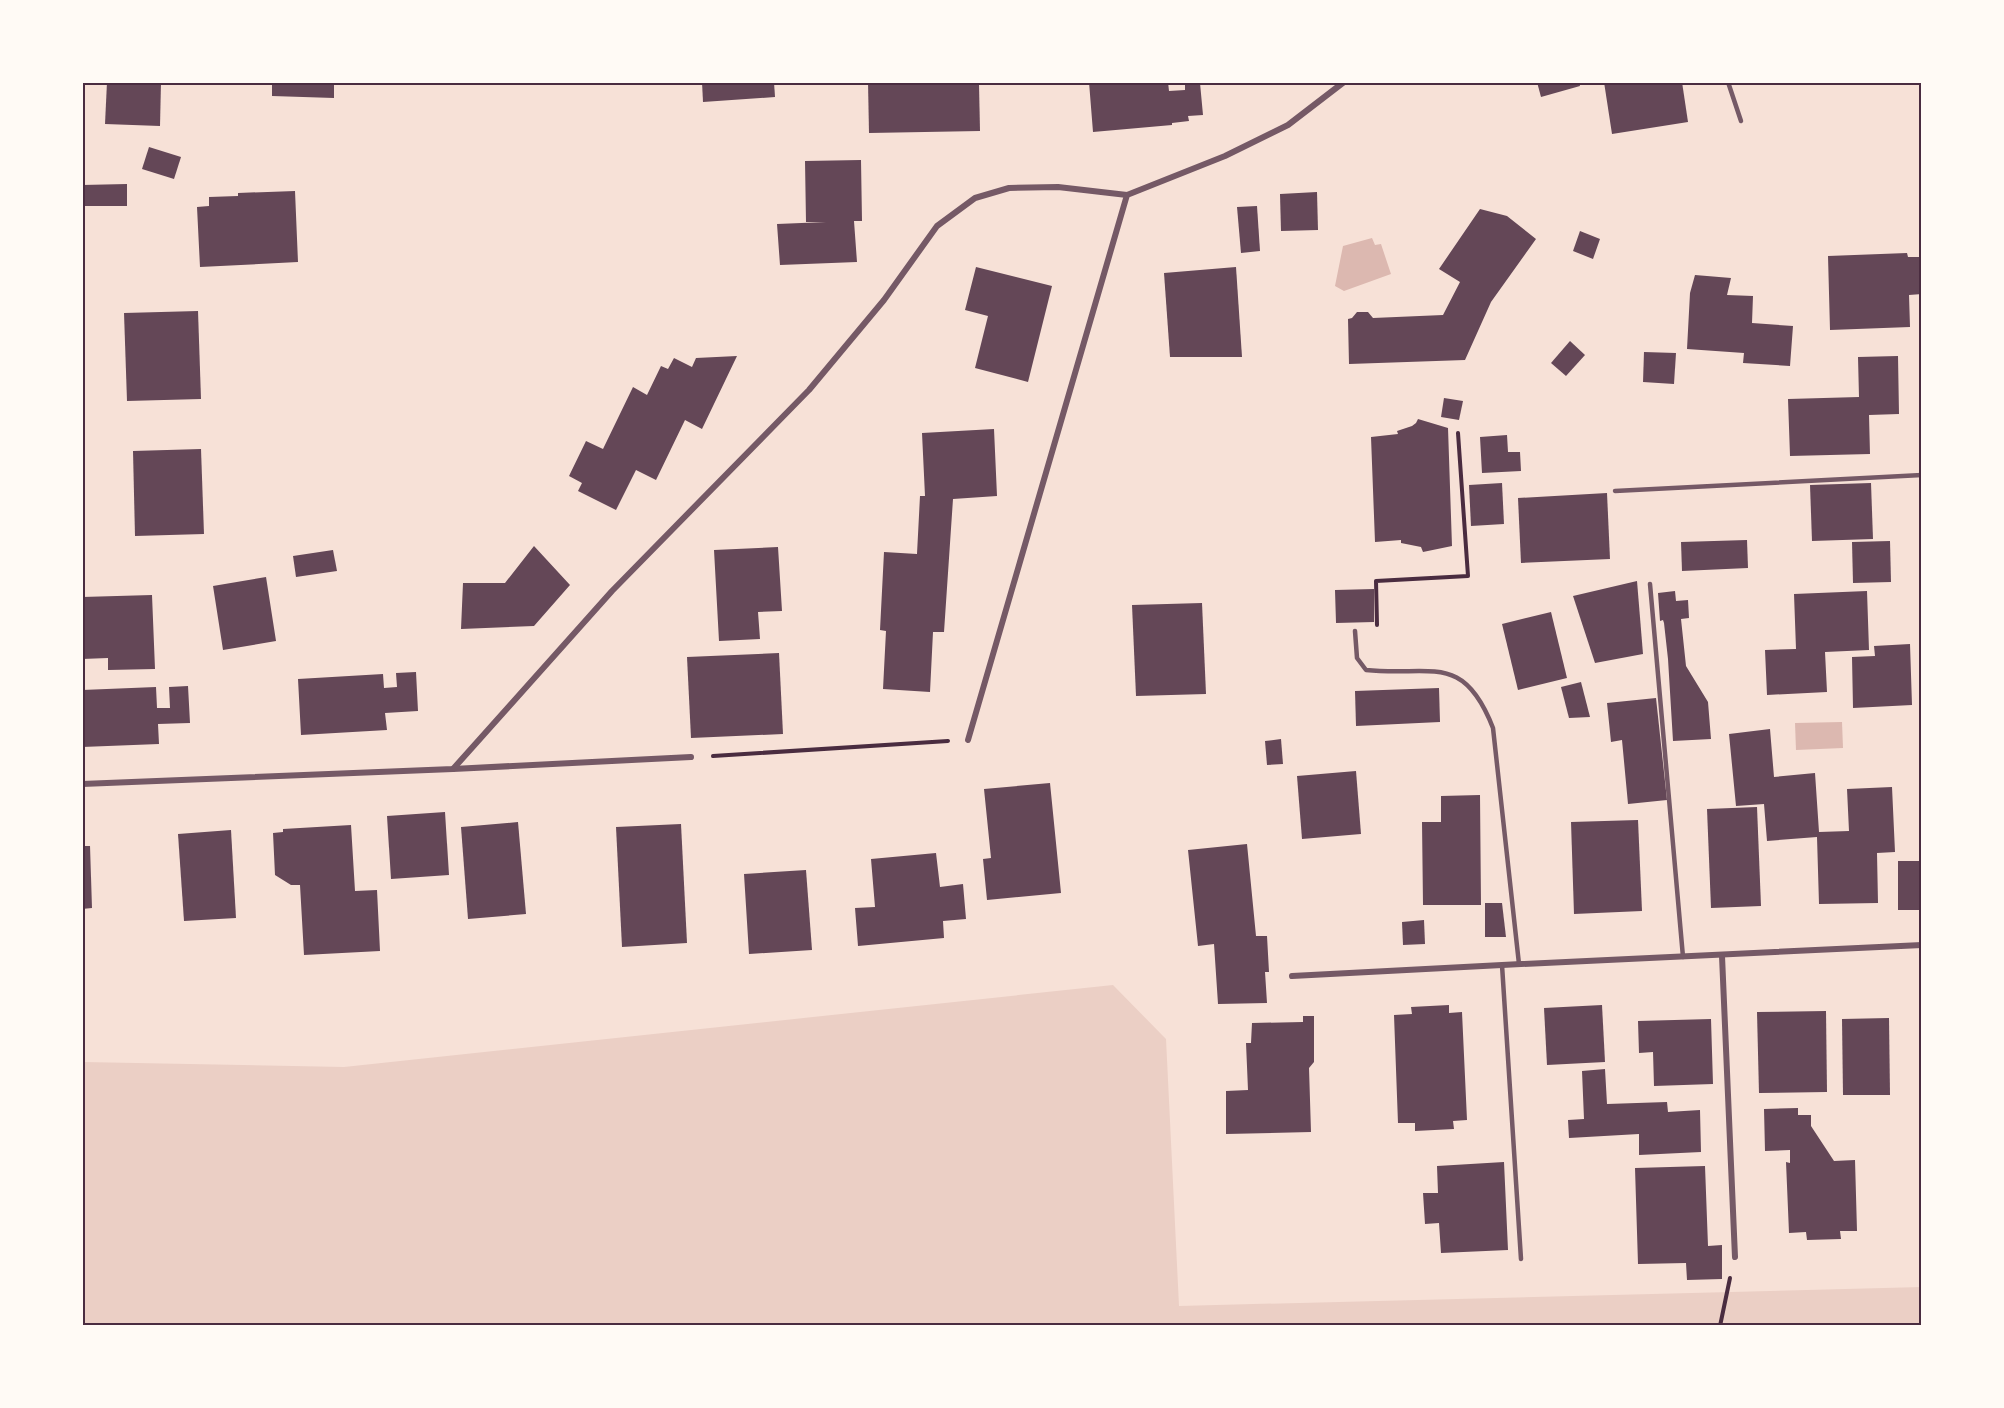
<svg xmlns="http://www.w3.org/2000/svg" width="2004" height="1408" font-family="Raleway,sans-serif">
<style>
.green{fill:#ebcfc5}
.water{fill:#dcb8b0}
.building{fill:#644757}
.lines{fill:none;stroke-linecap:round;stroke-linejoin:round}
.path{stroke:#4a2c40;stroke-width:4}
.service{stroke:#755966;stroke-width:4.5}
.minor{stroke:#755966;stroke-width:6}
.neatline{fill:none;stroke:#4a2c40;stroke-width:2}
</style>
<rect width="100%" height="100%" fill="#f7e1d7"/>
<path class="green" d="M 1113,985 L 1166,1039 L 1179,1306 L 1922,1287 L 1921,1326 L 83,1326 L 83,1062 L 344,1067 Z"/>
<g class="water">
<path d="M 1372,238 L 1375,245 L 1381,244 L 1391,274 L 1344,291 L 1335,286 L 1343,246 Z"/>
<path d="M 1842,722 L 1843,748 L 1796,750 L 1795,723 Z"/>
</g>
<g class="building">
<path d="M 107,82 L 161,82 L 160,126 L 105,124 Z"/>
<path d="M 272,82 L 334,82 L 334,98 L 272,96 Z"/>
<path d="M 702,82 L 774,82 L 775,97 L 703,102 Z"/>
<path d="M 868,82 L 979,84 L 980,131 L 869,133 Z"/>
<path d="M 1089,82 L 1168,82 L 1169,91 L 1185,90 L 1185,84 L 1200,83 L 1203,115 L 1188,116 L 1189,121 L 1172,123 L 1172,125 L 1093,132 Z"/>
<path d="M 1537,82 L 1579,82 L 1580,86 L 1541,97 Z"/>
<path d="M 1604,82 L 1682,82 L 1688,122 L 1612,134 Z"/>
<path d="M 149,147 L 181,157 L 174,179 L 142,169 Z"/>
<path d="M 861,160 L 862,221 L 854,221 L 857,262 L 780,265 L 777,224 L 826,222 L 806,222 L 805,161 Z"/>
<path d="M 127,184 L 127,206 L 82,206 L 82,185 Z"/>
<path d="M 295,191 L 298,262 L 200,267 L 197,207 L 209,206 L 209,197 L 238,196 L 238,193 Z"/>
<path d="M 1317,192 L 1318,230 L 1281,231 L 1280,194 Z"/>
<path d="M 1257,206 L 1260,251 L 1241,253 L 1237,207 Z"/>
<path d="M 1480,209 L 1507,216 L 1536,239 L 1491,302 L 1465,360 L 1349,364 L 1348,319 L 1352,318 L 1357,312 L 1368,312 L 1373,318 L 1443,315 L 1460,282 L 1439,269 Z"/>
<path d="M 1580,231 L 1600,239 L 1593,259 L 1573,251 Z"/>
<path d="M 1907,253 L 1908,257 L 1922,257 L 1922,294 L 1909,295 L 1910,327 L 1830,330 L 1828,256 Z"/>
<path d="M 976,267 L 1052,286 L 1028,382 L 975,368 L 988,316 L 965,310 Z"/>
<path d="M 1236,267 L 1242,357 L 1170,357 L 1164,273 Z"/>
<path d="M 1695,275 L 1731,278 L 1727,295 L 1753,296 L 1752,323 L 1793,326 L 1790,366 L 1743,363 L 1744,353 L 1687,349 L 1690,293 Z"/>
<path d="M 198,311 L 201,399 L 127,401 L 124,313 Z"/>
<path d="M 1570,341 L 1585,355 L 1566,376 L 1551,363 Z"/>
<path d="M 1644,352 L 1676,353 L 1674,384 L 1643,382 Z"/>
<path d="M 737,356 L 702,429 L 685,420 L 656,480 L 636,470 L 616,510 L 578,491 L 582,483 L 569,476 L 586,441 L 603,449 L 633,387 L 647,395 L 661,366 L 668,369 L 674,358 L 692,367 L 696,358 Z"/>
<path d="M 1898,356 L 1899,414 L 1869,415 L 1870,454 L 1790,456 L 1788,399 L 1859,397 L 1858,357 Z"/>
<path d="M 1444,398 L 1463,401 L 1459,420 L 1441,417 Z"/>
<path d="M 1418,419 L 1448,428 L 1452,546 L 1423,552 L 1421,547 L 1401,543 L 1401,540 L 1375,542 L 1371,437 L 1398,434 L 1397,431 L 1412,426 L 1416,423 Z"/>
<path d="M 994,429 L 997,496 L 953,499 L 944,632 L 933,632 L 930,692 L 883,689 L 886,631 L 880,630 L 884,552 L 917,554 L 920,496 L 925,496 L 922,433 Z"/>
<path d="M 1507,435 L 1508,452 L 1520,452 L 1521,471 L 1482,473 L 1480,437 Z"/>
<path d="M 201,449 L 204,534 L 135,536 L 133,451 Z"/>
<path d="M 1502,483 L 1504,524 L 1471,526 L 1469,485 Z"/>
<path d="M 1871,483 L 1873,539 L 1812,541 L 1810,485 Z"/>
<path d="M 1607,493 L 1610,559 L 1521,563 L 1518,498 Z"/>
<path d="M 1747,540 L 1748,568 L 1682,571 L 1681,542 Z"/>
<path d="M 1890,541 L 1891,582 L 1853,583 L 1852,542 Z"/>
<path d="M 534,546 L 570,585 L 534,626 L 461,629 L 463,583 L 505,583 Z"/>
<path d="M 778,547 L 782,611 L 758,612 L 760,639 L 719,641 L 714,550 Z"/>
<path d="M 333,550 L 337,571 L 296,577 L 293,556 Z"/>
<path d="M 266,577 L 276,641 L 223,650 L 213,586 Z"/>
<path d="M 1637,581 L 1643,654 L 1595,663 L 1573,596 Z"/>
<path d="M 1374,589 L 1374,622 L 1336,623 L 1335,590 Z"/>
<path d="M 1675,591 L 1676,601 L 1688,600 L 1689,618 L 1681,619 L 1686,666 L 1708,702 L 1711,739 L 1673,741 L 1668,659 L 1664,623 L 1663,620 L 1660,621 L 1658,593 Z"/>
<path d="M 1867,591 L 1869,650 L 1825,652 L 1827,692 L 1767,695 L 1765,650 L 1796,649 L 1794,594 Z"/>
<path d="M 152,595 L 155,669 L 108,670 L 108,658 L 82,659 L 82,597 Z"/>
<path d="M 1202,603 L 1206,694 L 1136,696 L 1132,605 Z"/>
<path d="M 1551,612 L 1567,678 L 1518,690 L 1502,624 Z"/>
<path d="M 1910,644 L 1912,705 L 1853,708 L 1852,657 L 1875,656 L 1874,646 Z"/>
<path d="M 779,653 L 783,734 L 691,738 L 687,657 Z"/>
<path d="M 416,672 L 418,711 L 385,713 L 387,730 L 301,735 L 298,679 L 383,674 L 384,688 L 397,687 L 396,673 Z"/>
<path d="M 1581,682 L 1590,717 L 1569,718 L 1561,687 Z"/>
<path d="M 188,686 L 190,723 L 158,724 L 159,744 L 82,747 L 82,690 L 156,687 L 157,708 L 170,708 L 169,687 Z"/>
<path d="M 1439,688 L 1440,722 L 1356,726 L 1355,691 Z"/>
<path d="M 1656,698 L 1667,800 L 1628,804 L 1622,740 L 1611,742 L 1607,703 Z"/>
<path d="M 1770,729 L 1774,777 L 1815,773 L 1819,832 L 1849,831 L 1847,789 L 1892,787 L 1895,852 L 1877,853 L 1878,903 L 1819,904 L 1817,837 L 1767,841 L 1764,804 L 1736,806 L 1729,734 Z"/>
<path d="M 1281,739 L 1283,764 L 1267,765 L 1265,741 Z"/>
<path d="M 1356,771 L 1361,834 L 1302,839 L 1297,776 Z"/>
<path d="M 1050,783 L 1061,893 L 987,900 L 983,859 L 991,858 L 984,789 Z"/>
<path d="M 1480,795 L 1481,905 L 1423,905 L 1422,822 L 1441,822 L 1441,796 Z"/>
<path d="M 1757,807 L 1761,906 L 1711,908 L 1707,809 Z"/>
<path d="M 445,812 L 449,875 L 391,879 L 387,816 Z"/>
<path d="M 1638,820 L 1642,911 L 1574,914 L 1571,822 Z"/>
<path d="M 518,822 L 526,914 L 468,919 L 461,827 Z"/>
<path d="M 681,824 L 687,943 L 622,947 L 616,827 Z"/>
<path d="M 351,825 L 355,891 L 377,890 L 380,951 L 304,955 L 300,885 L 291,885 L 275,875 L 273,833 L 283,832 L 283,829 Z"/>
<path d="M 231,830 L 236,918 L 184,921 L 178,834 Z"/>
<path d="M 1247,844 L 1256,936 L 1267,936 L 1269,972 L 1265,972 L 1267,1003 L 1218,1004 L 1214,944 L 1198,946 L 1188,850 Z"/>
<path d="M 82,846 L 90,846 L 92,908 L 82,909 Z"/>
<path d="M 936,853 L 940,887 L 963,884 L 966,919 L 943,921 L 944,938 L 858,946 L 855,908 L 875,907 L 871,859 Z"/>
<path d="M 1898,861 L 1919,861 L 1920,910 L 1898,910 Z"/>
<path d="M 806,870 L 812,950 L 749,954 L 744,874 Z"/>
<path d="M 1485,903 L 1502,903 L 1506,937 L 1485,937 Z"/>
<path d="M 1424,920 L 1425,944 L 1403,945 L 1402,922 Z"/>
<path d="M 1449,1005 L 1449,1013 L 1462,1012 L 1467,1120 L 1453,1121 L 1454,1129 L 1415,1131 L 1415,1123 L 1398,1123 L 1394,1015 L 1412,1014 L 1411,1007 Z"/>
<path d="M 1602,1005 L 1605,1062 L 1547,1065 L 1544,1008 Z"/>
<path d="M 1826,1011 L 1827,1092 L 1759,1093 L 1757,1012 Z"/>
<path d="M 1303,1016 L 1314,1016 L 1314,1062 L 1309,1068 L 1311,1132 L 1226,1134 L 1226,1091 L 1248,1090 L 1246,1043 L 1251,1043 L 1252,1023 L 1303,1022 Z"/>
<path d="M 1889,1018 L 1890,1095 L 1843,1095 L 1842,1019 Z"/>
<path d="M 1711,1019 L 1713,1084 L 1654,1086 L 1653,1052 L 1639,1053 L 1638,1021 Z"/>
<path d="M 1605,1069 L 1607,1104 L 1667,1102 L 1668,1112 L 1700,1110 L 1701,1152 L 1639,1155 L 1639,1134 L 1569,1138 L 1568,1120 L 1584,1119 L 1582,1071 Z"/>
<path d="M 1798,1108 L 1798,1115 L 1811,1115 L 1811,1126 L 1834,1161 L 1855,1160 L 1857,1231 L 1840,1231 L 1841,1239 L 1807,1240 L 1806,1232 L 1789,1233 L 1786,1162 L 1790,1163 L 1790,1150 L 1765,1151 L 1764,1109 Z"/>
<path d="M 1504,1162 L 1508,1250 L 1441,1253 L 1439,1223 L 1425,1224 L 1423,1193 L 1438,1193 L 1437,1166 Z"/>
<path d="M 1705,1166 L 1708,1246 L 1722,1245 L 1722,1279 L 1687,1280 L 1686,1263 L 1638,1264 L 1635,1168 Z"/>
</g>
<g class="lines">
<g class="path">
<path d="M 1377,625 L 1376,581 L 1468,576 L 1458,433"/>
<path d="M 713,756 L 948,741"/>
<path d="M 1720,1326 L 1730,1278"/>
</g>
<g class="service">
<path d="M 1728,82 L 1741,121"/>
<path d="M 1615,491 L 1922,475"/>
<path d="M 1650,584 L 1683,957"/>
<path d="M 1355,631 L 1357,658 L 1366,670 C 1431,677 1463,651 1493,728 L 1519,964"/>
<path d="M 1502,965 L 1521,1259"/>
</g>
<g class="minor">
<path d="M 968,740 L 1127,195 L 1225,156 L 1288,125 L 1344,82"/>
<path d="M 453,769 L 691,757"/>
<path d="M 82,784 L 453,769 L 612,591 L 809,390 L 884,300 L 937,226 L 975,198 L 1009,188 L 1058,187 L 1127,195"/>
<path d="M 1722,956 L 1735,1257"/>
<path d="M 1292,976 L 1502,965 L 1922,945"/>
</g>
</g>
<rect width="2004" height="1408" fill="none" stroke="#fffaf5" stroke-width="168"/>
<rect x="84" y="84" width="1836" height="1240" class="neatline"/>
</svg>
